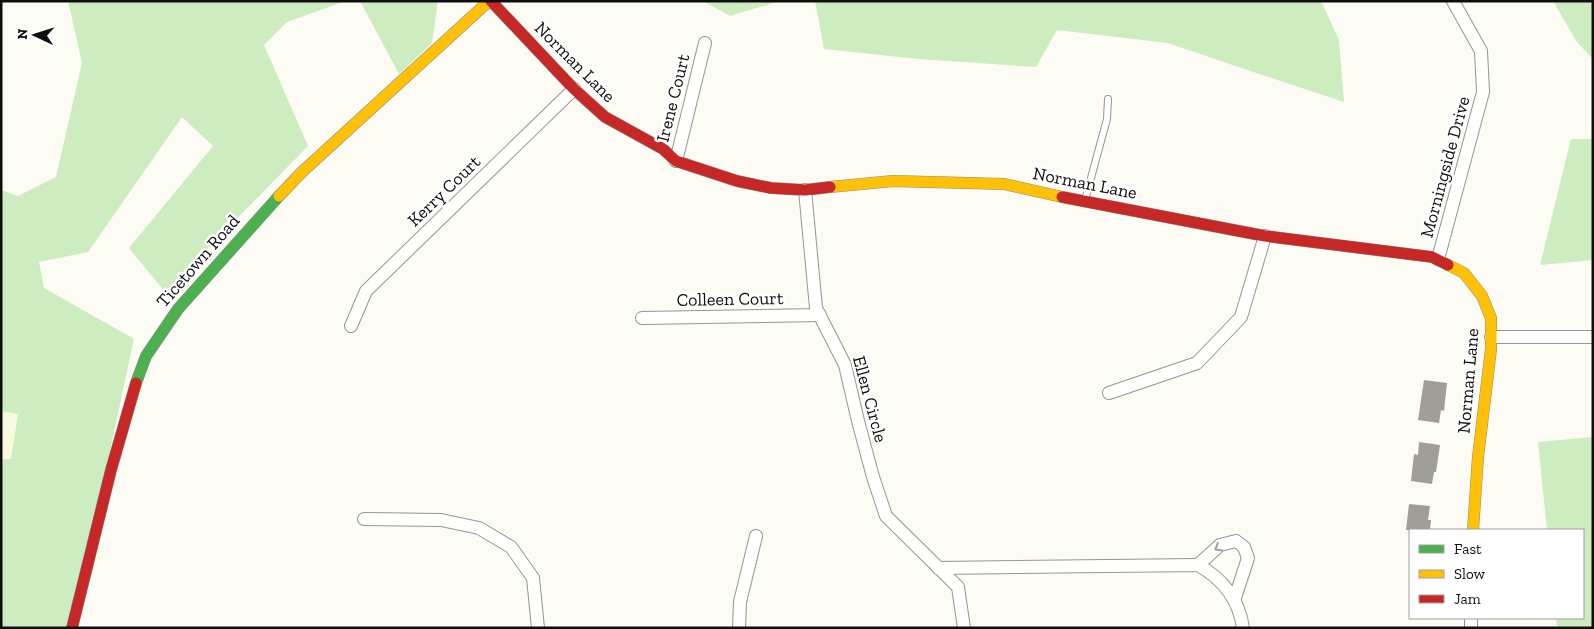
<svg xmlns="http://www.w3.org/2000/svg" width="1594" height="629" font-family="'Zilla Slab',serif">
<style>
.farmland{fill:#f7fadf}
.forest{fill:#cdecbf}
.building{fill:#9f9e99}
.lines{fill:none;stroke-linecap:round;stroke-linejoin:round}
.lane-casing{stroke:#959592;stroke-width:8}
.street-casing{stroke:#959592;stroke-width:14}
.fast-casing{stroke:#8c8c88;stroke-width:12}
.slow-casing{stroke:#8c8c88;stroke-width:12}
.jam-casing{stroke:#8c8c88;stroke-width:12}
.lane{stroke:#fffffd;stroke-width:6}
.street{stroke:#fffffd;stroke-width:12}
.fast{stroke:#4caf50;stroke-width:11}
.slow{stroke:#ffc107;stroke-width:11}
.jam{stroke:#c62828;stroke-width:11}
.oneway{stroke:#9f9f9d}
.labels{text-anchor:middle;stroke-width:5;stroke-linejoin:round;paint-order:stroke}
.street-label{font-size:18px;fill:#0e0e0e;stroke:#fff}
</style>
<rect width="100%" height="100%" fill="#fcfcf4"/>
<path class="farmland" d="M 1,411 L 18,414 L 11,459 L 1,459 Z"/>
<g class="forest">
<path d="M 68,1 L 346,1 L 287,22 L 264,45 L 308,146 L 165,292 L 129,248 L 213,146 L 182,117 L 88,252 L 39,262 L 44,288 L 134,339 L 72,628 L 1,628 L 1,459 L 11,459 L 18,414 L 1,411 L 1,190 L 18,196 L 56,177 L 82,63 Z"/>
<path d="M 360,1 L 438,1 L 432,43 L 399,74 Z"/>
<path d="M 703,1 L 780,1 L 730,16 Z"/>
<path d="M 815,1 L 1321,1 L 1339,40 L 1344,102 L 1241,68 L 1168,43 L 1057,30 L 1036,67 L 919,59 L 824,49 Z"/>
<path d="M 1553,1 L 1593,1 L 1593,59 L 1577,42 Z"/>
<path d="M 1571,139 L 1593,139 L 1593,260 L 1540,265 Z"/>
<path d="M 1593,437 L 1593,628 L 1557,628 L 1556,618 L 1583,618 L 1583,530 L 1547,530 L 1538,442 Z"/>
</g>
<g class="building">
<path d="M 1424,380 L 1447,383 L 1444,411 L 1441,410 L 1439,423 L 1418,420 Z"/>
<path d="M 1419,442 L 1440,445 L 1436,472 L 1434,472 L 1432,484 L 1411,481 L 1414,454 L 1418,455 Z"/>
<path d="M 1409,504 L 1430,506 L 1428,520 L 1431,520 L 1430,530 L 1406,530 Z"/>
</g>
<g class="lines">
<g class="lane-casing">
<path id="lane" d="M 1085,200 L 1107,119 L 1108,99"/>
</g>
<g class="street-casing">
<g id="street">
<path d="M 676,161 L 705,43"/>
<path d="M 805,190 L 816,308 L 845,365 L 858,421 L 873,477 L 886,516 L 958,587 L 964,628"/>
<path d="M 1438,259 L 1483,92 L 1481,51 L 1453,1"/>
<path d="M 642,318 L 820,315"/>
<path d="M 351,326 L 366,291 L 574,89"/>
<path d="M 1491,337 L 1593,337"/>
<path d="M 1109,393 L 1197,363 L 1241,317 L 1265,236"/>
<path d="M 364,519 L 441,520 L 479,528 L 511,547 L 533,578 L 538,628"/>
<path d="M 1198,565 L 1220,545 L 1236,541 L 1244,547 L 1248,558 L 1235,598"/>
<path d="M 938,568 L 1198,565 C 1223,579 1239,599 1243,628"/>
<path d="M 1471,618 L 1471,628"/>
<path d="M 739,628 L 740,602 L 756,536"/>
</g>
</g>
<g class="fast-casing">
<path id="fast" d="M 136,383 L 146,356 L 178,309 L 279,196"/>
</g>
<g class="slow-casing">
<g id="slow">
<path d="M 830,187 L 893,181 L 1004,184 L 1062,197"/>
<path d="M 279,196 L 302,172 L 489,1"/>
<path d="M 1448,265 L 1464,273 L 1482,296 L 1491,318 L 1491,349 L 1478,457 L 1473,530"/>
</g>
</g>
<g class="jam-casing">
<g id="jam">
<path d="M 491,1 L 574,89 L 605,117 L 663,149 L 676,161 L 737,181 L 771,188 L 805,190 L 830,187"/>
<path d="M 1062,197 L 1265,236 L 1432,257 L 1448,265"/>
<path d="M 72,628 L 111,470 L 136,383"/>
</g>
</g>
<use href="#lane" class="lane"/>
<use href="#street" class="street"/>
<use href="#fast" class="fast"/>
<use href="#slow" class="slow"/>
<use href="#jam" class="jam"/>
</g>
<defs><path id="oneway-chevron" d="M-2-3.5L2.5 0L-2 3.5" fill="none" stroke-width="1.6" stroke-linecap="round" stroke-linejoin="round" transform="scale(1.25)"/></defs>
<use class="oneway" href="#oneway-chevron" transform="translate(1218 548) rotate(149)"/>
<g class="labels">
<g class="street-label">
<text transform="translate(575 62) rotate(45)" y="6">Norman Lane</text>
<text transform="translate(673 98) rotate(-76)" y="6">Irene Court</text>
<text transform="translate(1445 167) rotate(-75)" y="6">Morningside Drive</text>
<text transform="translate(1085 183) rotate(11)" y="6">Norman Lane</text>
<text transform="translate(444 191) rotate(-44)" y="6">Kerry Court</text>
<text transform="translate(198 261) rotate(-49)" y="6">Ticetown Road</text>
<text transform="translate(730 299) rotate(-1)" y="6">Colleen Court</text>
<text transform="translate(1468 381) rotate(-85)" y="6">Norman Lane</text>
<text transform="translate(870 399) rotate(75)" y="6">Ellen Circle</text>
</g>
</g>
<rect width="1594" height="629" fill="none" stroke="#0e0e0e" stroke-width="5"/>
<rect x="1409" y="529" width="175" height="90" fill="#ffffff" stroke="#9f9f9f"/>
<rect x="1419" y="545" width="25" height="8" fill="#4caf50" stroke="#9f9f9f"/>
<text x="1454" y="554" font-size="15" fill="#0e0e0e">Fast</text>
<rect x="1419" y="570" width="25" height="8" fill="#ffc107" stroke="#9f9f9f"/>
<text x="1454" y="579" font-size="15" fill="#0e0e0e">Slow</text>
<rect x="1419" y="595" width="25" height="8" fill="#c62828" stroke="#9f9f9f"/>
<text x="1454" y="604" font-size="15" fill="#0e0e0e">Jam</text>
<g transform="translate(35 35) rotate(274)" stroke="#ffffff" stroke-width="4" paint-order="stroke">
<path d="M0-4L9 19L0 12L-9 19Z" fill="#0e0e0e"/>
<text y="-8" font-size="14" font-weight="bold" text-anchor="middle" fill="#0e0e0e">N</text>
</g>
</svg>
